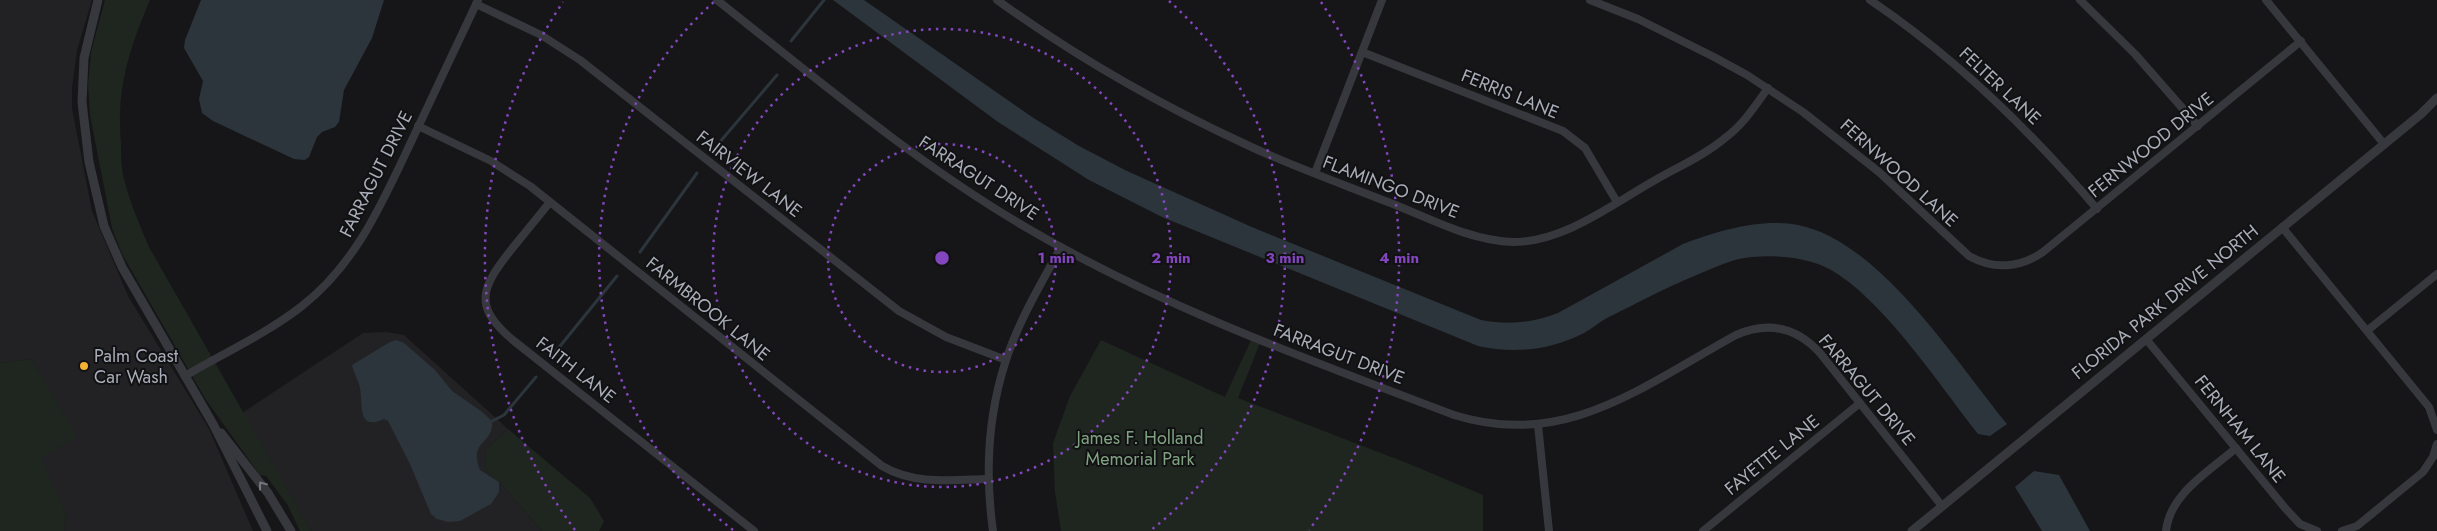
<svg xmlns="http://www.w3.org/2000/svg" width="2437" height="531" font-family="Jost,sans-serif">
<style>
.built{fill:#222225}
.green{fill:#1e261f}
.water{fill:#2c353c}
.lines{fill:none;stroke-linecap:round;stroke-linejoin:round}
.stream{stroke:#2c353c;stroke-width:3}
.minor{stroke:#37383d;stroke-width:8}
.tertiary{stroke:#37383d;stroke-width:9}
.oneway{stroke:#757881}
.ring{fill:none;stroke:#8446be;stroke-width:2.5;stroke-dasharray:2.5 5}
.poi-dot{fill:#f2b134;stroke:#111113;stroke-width:2}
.labels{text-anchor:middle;stroke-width:4;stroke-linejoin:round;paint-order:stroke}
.street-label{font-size:18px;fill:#a8adb8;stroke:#111113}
.poi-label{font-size:18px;fill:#a8adb8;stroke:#111113;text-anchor:start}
.park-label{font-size:18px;fill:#7fa381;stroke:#111113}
.centre{fill:#8446be;stroke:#111113;stroke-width:2.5}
.ring-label{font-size:15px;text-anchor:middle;font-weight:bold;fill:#8446be;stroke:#111113;stroke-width:4;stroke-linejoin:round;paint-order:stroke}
</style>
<rect width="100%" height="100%" fill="#161618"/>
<g class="built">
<path d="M 0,0 L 92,0 L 77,50 L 72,88 L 72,109 L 92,211 L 128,296 L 209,429 L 253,531 L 64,531 L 66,514 L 40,458 L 76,436 L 31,359 L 0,363 Z"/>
<path d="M 386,332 L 404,335 L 508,429 L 486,449 L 485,468 L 499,482 L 542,531 L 311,531 L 242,413 L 363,333 Z"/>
</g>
<g class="green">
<path d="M 105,0 L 150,0 C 129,50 116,89 121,144 C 121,154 121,165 123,175 C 129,200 139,223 149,247 L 311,531 L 300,531 L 287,504 L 266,476 L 260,475 L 206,400 L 122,254 L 112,228 L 90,115 L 88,85 L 91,52 Z"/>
<path d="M 1101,340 L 1225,397 L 1251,340 L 1260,343 L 1238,398 L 1412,465 L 1483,495 L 1483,531 L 1061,531 L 1055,492 L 1053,443 L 1070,396 Z"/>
<path d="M 31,359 L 77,436 L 41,458 L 66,514 L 64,531 L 0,531 L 0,363 Z"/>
<path d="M 508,429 L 590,498 L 604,521 L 599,531 L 542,531 L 499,482 L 492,478 L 485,468 L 486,449 Z"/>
</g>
<g class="water">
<path d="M 201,0 L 384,0 L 372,38 L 344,90 L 339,122 L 335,127 L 322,132 L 317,137 L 309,157 L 305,160 L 294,159 L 213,121 L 202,113 L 199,99 L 203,81 L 184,48 L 185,40 Z"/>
<path d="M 833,0 L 864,0 L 1032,117 L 1079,146 L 1127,171 L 1254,228 L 1481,320 C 1509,325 1532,323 1558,313 L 1683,244 C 1717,231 1761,218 1798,225 C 1880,241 1956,362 2007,424 L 1990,436 L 1978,434 C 1940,386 1877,290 1823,266 C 1802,257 1775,255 1752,257 C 1736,258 1720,265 1706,271 C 1671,285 1639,302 1607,318 C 1599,322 1592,329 1584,333 C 1551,350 1515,354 1478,346 L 1162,217 L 1089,180 L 998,122 Z"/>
<path d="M 396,340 L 404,343 L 435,370 L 452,391 L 481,411 L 492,421 C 494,445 468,440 480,470 L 499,482 L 499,492 L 491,504 L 460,521 L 448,522 L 437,519 L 431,514 L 410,464 L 388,421 L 384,419 C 357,432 363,404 360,388 C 358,379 354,374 352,365 L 390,342 Z"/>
<path d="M 2034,471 L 2059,475 L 2090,531 L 2042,531 L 2015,487 Z"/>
</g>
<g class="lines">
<g class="stream">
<path d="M 791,41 L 824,0"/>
<path d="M 719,143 L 777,75"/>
<path d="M 640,252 L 697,173"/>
<path d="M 552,356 L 617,276"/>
<path d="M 492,421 L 504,415 L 536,377"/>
</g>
<g class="minor">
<path d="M 717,0 C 818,80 916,163 1027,228 C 1162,307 1309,360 1454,415 C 1565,450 1643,386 1736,335 C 1768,321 1796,327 1820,353 L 1942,506"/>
<path d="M 997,0 C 1075,56 1158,104 1245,144 C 1291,166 1340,183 1388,202 C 1427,217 1470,241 1513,242 C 1565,242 1614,203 1657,179 C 1680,166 1705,155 1725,138 C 1743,125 1755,106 1768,88"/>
<path d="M 1590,0 L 1638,19 L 1714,57 L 1747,75 L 1803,112 L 1879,172 L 1969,256 C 1994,270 2020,268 2043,252 L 2301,41"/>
<path d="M 1870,0 C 1956,58 2030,130 2097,209"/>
<path d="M 2080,0 L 2135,54 L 2198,126"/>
<path d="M 2266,0 L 2384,144"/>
<path d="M 476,4 L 541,35 L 580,60 L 899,311 L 946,337 L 1006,360"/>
<path d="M 1362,52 L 1563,131 L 1585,148 L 1617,202"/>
<path d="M 418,126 L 491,161 L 530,186 L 882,466 C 914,485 952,480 988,479"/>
<path d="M 1315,173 L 1382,0"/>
<path d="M 550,202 C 537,218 524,234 511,250 C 480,289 473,307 514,341 L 754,531"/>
<path d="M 2282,227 L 2429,407 L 2437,430"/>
<path d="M 2368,330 L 2437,274"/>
<path d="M 2146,339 L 2285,508 L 2300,524 L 2317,531"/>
<path d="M 185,376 C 224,353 266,334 302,306 C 357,263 383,201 412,140 C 434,94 456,47 478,0"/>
<path d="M 1538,425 L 1549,531"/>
<path d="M 993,531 C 985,474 988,415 1006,360 C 1019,320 1041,284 1061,247"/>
<path d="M 1703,531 L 1860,403"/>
<path d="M 2166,531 C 2170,493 2210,471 2236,448"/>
<path d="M 2342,531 L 2357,526 L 2423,472 L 2433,457 L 2437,444"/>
</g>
<g class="tertiary">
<path d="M 98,0 L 84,58 L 82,102 L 89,162 L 104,226 L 122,267 L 213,424 L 267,531"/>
<path d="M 221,433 L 268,493 L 291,531"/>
<path d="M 1912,531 L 2421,114 L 2437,98"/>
</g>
</g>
<defs><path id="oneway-chevron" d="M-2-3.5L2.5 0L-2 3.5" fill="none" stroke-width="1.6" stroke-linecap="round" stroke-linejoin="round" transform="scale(1.25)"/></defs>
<use class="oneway" href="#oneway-chevron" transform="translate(262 485) rotate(-127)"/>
<g class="ring">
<circle cx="942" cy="258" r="114"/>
<circle cx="942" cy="258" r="229"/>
<path d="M733 530A343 343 0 0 1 715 1M1169 1A343 343 0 0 1 1151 530"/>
<path d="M575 530A457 457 0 0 1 563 2M1321 2A457 457 0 0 1 1309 530"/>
</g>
<circle class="poi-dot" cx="84" cy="366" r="5"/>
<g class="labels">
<g class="street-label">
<text transform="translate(2000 86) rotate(43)" y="6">FELTER LANE</text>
<text transform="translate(1510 94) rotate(22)" y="6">FERRIS LANE</text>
<text transform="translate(2151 145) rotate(-39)" y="6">FERNWOOD DRIVE</text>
<text transform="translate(1899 173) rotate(42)" y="6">FERNWOOD LANE</text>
<text transform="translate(376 174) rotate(-63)" y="6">FARRAGUT DRIVE</text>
<text transform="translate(749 174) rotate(38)" y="6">FAIRVIEW LANE</text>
<text transform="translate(979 178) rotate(33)" y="6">FARRAGUT DRIVE</text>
<text transform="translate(1391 187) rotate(21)" y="6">FLAMINGO DRIVE</text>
<text transform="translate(2165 302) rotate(-39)" y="6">FLORIDA PARK DRIVE NORTH</text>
<text transform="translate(708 309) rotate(39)" y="6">FARMBROOK LANE</text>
<text transform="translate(1339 354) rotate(21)" y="6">FARRAGUT DRIVE</text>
<text transform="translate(576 370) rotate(38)" y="6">FAITH LANE</text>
<text transform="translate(1867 390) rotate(50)" y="6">FARRAGUT DRIVE</text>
<text transform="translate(2240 429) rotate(51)" y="6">FERNHAM LANE</text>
<text transform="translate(1772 455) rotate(-39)" y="6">FAYETTE LANE</text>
</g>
<g class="poi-label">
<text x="94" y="362">Palm Coast<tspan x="94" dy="21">Car Wash</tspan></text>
</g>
<g class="park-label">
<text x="1140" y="444">James F. Holland<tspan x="1140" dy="21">Memorial Park</tspan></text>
</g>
</g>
<circle cx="942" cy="258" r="8" class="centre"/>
<g class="ring-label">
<text x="1056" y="263">1 min</text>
<text x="1171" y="263">2 min</text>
<text x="1285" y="263">3 min</text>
<text x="1399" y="263">4 min</text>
</g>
</svg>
